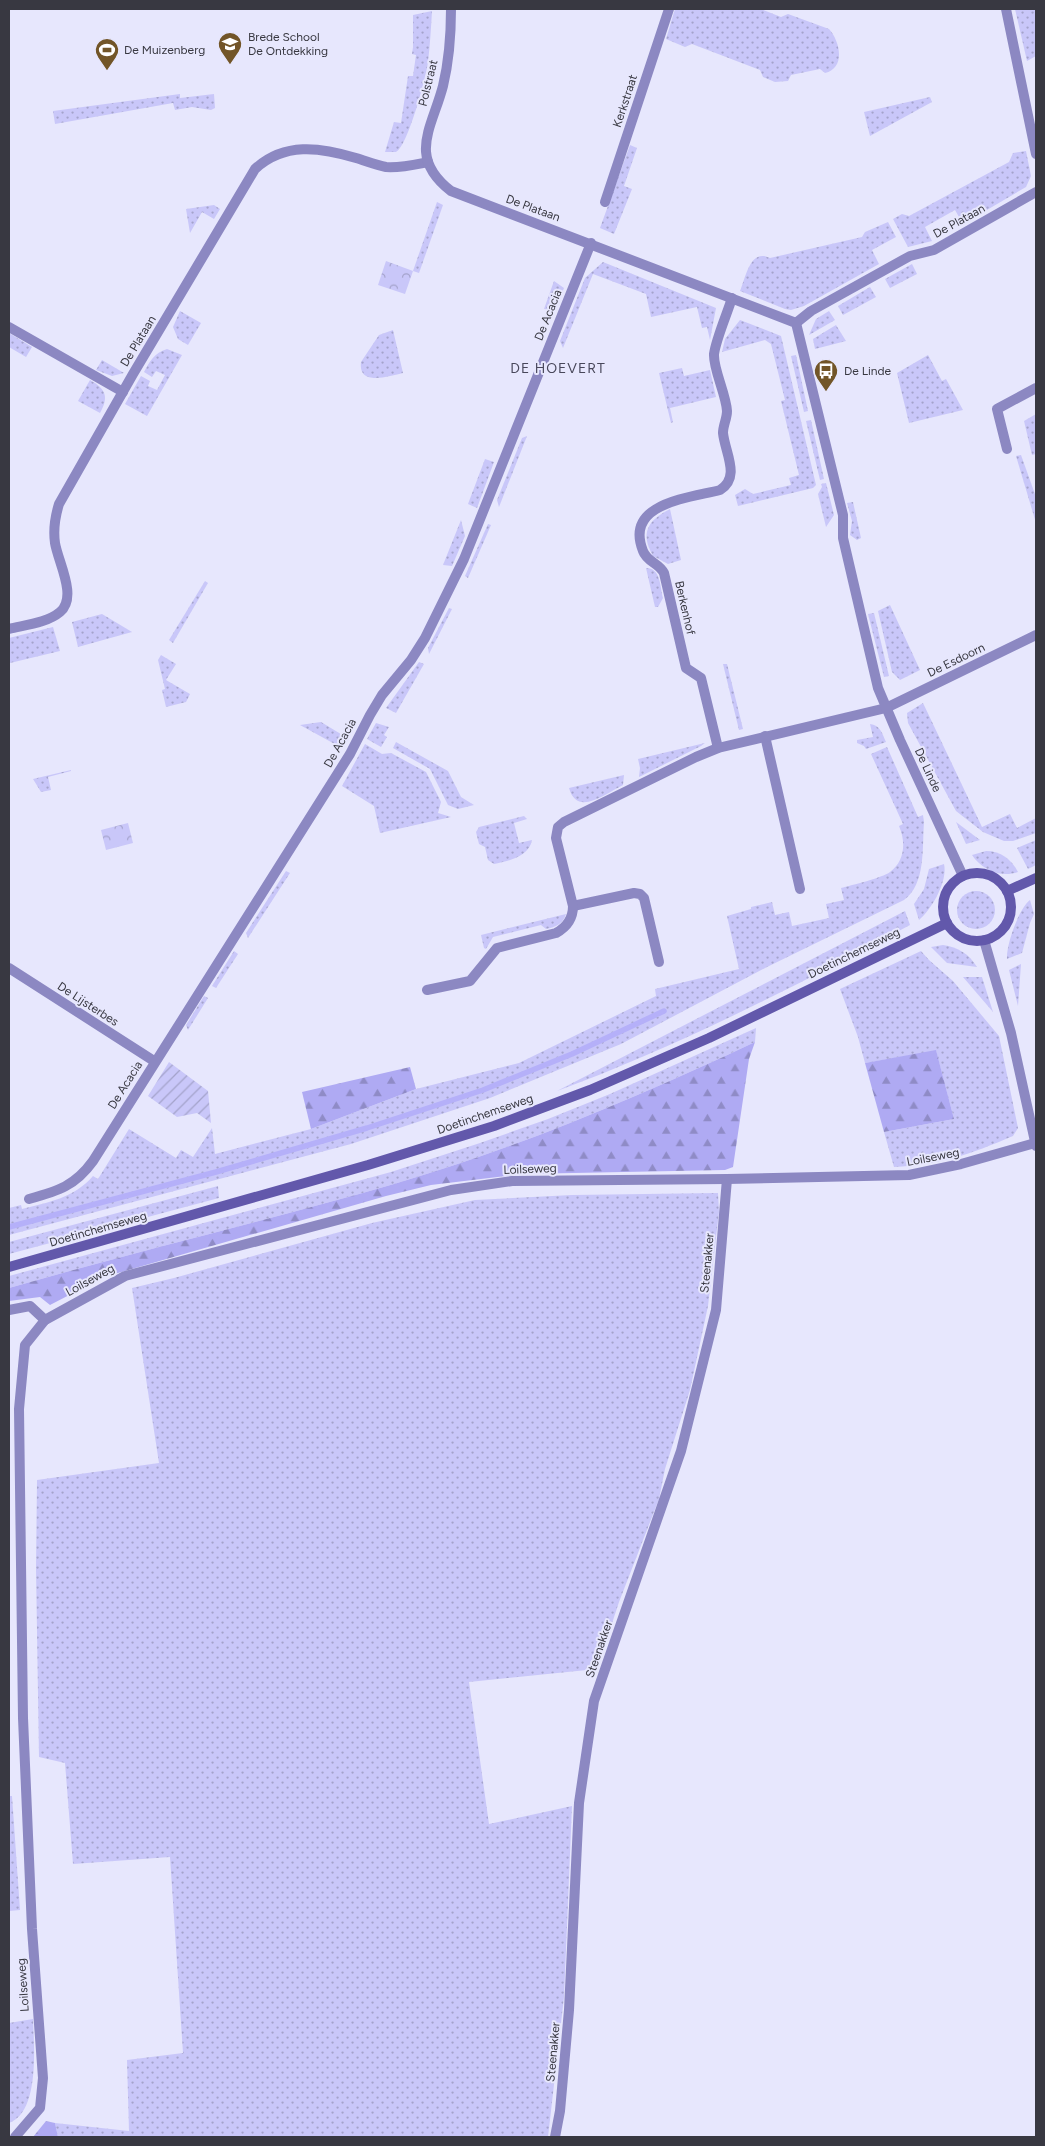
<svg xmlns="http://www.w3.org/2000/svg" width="1045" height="2146" font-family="Figtree,sans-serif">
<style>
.grass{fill:url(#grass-dots)}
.forest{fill:url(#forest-firs)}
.park{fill:url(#park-crowns)}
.garden{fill:url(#garden-furrows)}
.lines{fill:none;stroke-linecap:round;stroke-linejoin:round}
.stream{stroke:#b5b0f9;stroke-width:5.5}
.minor{stroke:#8c88c2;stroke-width:10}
.tertiary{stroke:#8c88c2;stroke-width:10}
.secondary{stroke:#6258ab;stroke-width:10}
.labels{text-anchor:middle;stroke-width:4;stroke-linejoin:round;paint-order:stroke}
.poi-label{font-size:12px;fill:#383841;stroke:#e7e7fd;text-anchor:start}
.street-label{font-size:12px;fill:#383841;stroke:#e7e7fd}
.neighbourhood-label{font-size:14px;letter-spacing:1px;fill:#48475a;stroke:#e7e7fd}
</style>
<defs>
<pattern id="grass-dots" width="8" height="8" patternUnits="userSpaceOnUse" patternTransform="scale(1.25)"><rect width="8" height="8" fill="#c9c7f9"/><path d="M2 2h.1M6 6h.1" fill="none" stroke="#a4a3cb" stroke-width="1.8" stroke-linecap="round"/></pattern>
<pattern id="forest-firs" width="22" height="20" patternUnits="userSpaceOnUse" patternTransform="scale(1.25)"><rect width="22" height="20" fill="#afaaf3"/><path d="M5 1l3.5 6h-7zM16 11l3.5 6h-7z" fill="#8f8bc6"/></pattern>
<pattern id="park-crowns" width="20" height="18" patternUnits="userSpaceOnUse" patternTransform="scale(1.25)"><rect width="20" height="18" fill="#c9c7f9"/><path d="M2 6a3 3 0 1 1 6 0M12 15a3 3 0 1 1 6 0" fill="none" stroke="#a4a3cb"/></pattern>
<pattern id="garden-furrows" width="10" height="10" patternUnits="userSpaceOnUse" patternTransform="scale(1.25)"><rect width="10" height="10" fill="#c9c7f9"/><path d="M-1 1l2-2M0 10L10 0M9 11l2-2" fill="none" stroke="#a4a3cb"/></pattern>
</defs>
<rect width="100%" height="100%" fill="#e7e7fd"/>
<g class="grass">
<path d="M 675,9 L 761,9 L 781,17 L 788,14 L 829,29 C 840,41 846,68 825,73 L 820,69 L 791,75 L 788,81 L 775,82 L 763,77 L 760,70 L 692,44 L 685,47 L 666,39 Z"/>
<path d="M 1015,9 L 1036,9 L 1036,56 L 1027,61 Z"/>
<path d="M 432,11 C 431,28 430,45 428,62 C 426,77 408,146 396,152 L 385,152 L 394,122 L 401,123 L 408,76 L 413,76 L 416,55 L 412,54 L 413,47 L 413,15 Z"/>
<path d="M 180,94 L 180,98 L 214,94 L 215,108 L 211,110 L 192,107 L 175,110 L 173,103 L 55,124 L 53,111 Z"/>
<path d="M 930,97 L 932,102 L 870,136 L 864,112 Z"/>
<path d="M 630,145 L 637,148 L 624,186 L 632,189 L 614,234 L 600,228 Z"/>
<path d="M 1026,151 L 1031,176 L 1026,187 L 963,224 L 955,210 L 925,227 L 932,241 L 908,247 L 893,219 L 902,214 L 909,216 L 1009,162 L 1013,153 Z"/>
<path d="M 437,202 L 443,205 L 419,273 L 413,271 Z"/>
<path d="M 214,205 L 220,209 L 214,219 L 202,212 L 190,233 L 186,209 Z"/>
<path d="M 888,222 L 896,237 L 872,250 L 879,264 L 804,306 L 791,310 L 785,309 L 740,291 C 746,277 750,248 770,258 L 862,237 L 865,232 Z"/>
<path d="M 603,262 L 716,308 L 710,340 L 707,327 L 702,328 L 697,307 L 651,317 L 646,294 L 593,274 L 563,348 L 560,341 L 585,278 Z"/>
<path d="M 912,264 L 917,274 L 890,288 L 885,279 Z"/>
<path d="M 554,281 L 564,288 L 555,310 L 544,309 Z"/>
<path d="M 870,287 L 876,297 L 843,315 L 838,306 Z"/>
<path d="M 180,311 L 201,323 L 188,345 L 178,339 L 173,327 Z"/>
<path d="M 829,311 L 835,320 L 809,335 L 816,319 Z"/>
<path d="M 740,320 L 781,336 L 816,485 L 813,488 L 738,506 L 735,495 L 745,489 L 753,494 L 791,485 L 789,478 L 799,475 L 781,401 L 785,400 L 771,344 L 765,340 L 722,352 L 725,339 Z"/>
<path d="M 836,325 L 846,341 L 815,349 L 813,339 Z"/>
<path d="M 393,330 L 403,373 C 389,376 358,387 361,362 L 379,335 Z"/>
<path d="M 9,333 L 32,347 L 26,357 L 9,347 Z"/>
<path d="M 167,349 L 182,355 L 147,416 L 125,404 L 141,376 L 150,381 L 148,386 L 157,390 L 165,375 L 156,371 L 152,377 L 144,372 C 150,361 154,353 167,349 Z"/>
<path d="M 796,355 L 808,411 L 804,412 L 791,356 Z"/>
<path d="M 928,355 L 942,381 L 946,379 L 963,410 L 909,423 L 897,373 Z"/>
<path d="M 102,360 L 124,373 L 112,376 L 96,370 Z"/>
<path d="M 682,368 L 684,376 L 710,370 L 716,397 L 670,408 L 673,422 L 671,423 L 659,373 Z"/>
<path d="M 90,380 C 106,389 109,397 100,413 L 78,401 Z"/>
<path d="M 1036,414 L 1036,454 L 1032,455 L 1024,421 Z"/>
<path d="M 811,420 L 824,479 L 820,480 L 806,421 Z"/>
<path d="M 527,436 L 499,507 L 497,500 L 522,438 Z"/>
<path d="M 1021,455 L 1036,497 L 1036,523 L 1016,456 Z"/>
<path d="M 485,459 L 494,462 L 477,508 L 468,504 Z"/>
<path d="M 826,483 L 834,515 L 826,527 L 818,494 L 822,487 L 821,484 Z"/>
<path d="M 853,502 L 861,538 L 857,540 L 850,535 L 852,521 L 847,503 Z"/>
<path d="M 670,509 L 681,560 L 668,564 L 653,556 C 640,533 647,521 670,509 Z"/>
<path d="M 461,520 L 465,536 L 452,566 L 443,565 Z"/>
<path d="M 488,524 L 491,525 L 468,578 L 465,576 Z"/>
<path d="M 646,568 C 661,568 660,587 663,598 L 658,607 L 655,607 Z"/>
<path d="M 205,581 L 208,583 L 173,643 L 169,640 Z"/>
<path d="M 890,605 L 920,670 L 900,680 L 892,672 L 878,611 Z"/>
<path d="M 449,608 L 452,609 L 429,654 L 428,648 Z"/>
<path d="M 874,613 L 889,676 L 884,677 L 868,614 Z"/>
<path d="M 102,614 L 132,632 L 78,647 L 72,622 Z"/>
<path d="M 53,627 L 60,651 L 10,663 L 9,638 Z"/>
<path d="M 161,655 L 176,664 L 166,680 L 190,694 L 186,702 L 166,707 L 162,690 L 165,689 L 158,660 Z"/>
<path d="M 419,662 L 424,664 L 396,713 L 386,708 Z"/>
<path d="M 723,664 L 727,664 L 743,729 L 739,730 Z"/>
<path d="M 923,703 L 982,827 L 1010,814 L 1017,828 L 1036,818 L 1036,833 L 1013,841 L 1004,841 L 983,832 L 956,811 L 908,723 L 907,713 Z"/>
<path d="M 321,722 L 349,739 L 342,748 L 300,725 Z"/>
<path d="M 376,723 L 389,727 L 384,735 L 387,737 L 381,747 L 367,739 Z"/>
<path d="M 870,724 C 880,725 882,733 886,742 L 866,749 L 864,746 L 857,743 L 857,740 L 873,737 Z"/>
<path d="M 396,742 L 448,771 L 461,797 L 474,805 L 458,809 L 448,805 L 430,769 L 393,748 Z"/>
<path d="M 705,743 L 701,746 L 639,777 L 640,768 L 638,759 Z"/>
<path d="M 365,744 L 382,754 L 391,753 L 426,772 L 441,802 L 438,813 L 451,817 L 380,833 L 374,806 L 342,786 Z"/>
<path d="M 887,747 L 918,817 L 923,815 L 924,822 C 922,847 926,884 904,900 L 767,967 L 621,1044 L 490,1098 L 351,1144 L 9,1235 L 9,1208 L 21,1205 L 22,1209 C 49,1202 74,1198 93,1176 L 98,1179 L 129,1129 L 176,1158 L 181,1150 L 193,1157 L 212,1128 L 215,1154 L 311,1129 L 416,1089 L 519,1063 L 656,996 L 655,989 L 739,969 L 727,916 L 751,909 L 751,907 L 772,902 L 775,915 L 789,912 L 792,926 L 829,918 L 826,904 L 844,900 L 841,888 C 852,885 882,878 890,872 C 905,861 906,842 899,826 L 903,824 L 871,754 Z"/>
<path d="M 71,770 L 71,771 L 48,777 L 51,790 L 41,792 L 33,779 Z"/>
<path d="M 624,775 L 623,785 C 605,794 577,817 569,788 Z"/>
<path d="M 524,816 L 527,819 L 514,823 L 519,843 L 532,840 C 529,857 508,861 494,864 L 488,860 L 485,847 L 479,844 L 476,832 L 479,827 Z"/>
<path d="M 956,822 L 980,840 L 966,844 Z"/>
<path d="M 1036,840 L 1036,865 L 1028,869 L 1017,848 Z"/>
<path d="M 986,851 C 1001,851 1011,859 1018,872 C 1000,878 982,870 972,855 Z"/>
<path d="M 944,864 C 948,881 932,909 919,920 L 914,904 L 924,889 L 929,869 Z"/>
<path d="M 286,871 L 290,873 L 248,938 L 246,933 Z"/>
<circle cx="976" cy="910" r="19"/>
<path d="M 1030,900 L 1034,914 L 1030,923 L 1022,953 L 1007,959 C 1006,945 1019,908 1030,900 Z"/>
<path d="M 905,911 L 910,925 C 796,986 679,1046 557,1091 Z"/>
<path d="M 566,914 C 563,924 556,927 546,929 L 541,925 L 493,937 L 486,949 L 484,948 L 481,935 Z"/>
<path d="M 943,945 C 958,947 969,954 977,967 L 947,963 L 931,947 Z"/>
<path d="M 234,951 L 238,954 L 216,988 L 212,986 Z"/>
<path d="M 921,951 L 929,960 L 953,981 L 999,1036 L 1018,1128 L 1013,1136 C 971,1154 940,1165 894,1167 L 884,1132 L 954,1119 L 936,1051 L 865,1063 L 858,1037 L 840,989 Z"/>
<path d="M 1021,964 L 1018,1006 L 1009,970 Z"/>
<path d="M 963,977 L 982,977 L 993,1012 Z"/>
<path d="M 204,996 L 208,998 L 188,1030 L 186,1025 Z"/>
<path d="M 756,1028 L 755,1042 C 638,1097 518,1148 394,1184 C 266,1221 137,1251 9,1288 L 9,1276 L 391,1172 L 480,1143 L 548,1119 L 610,1094 Z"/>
<path d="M 218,1186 L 219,1198 L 9,1254 L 9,1242 Z"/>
<path d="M 718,1193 L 719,1212 L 708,1306 L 690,1390 L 665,1469 L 659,1499 L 619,1602 L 597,1669 L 469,1682 L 489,1824 L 572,1806 L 564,1997 L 548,2137 L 58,2137 L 55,2123 L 129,2131 L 127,2060 L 183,2053 L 170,1857 L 73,1864 L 65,1763 L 39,1757 L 36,1569 L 37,1480 L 159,1463 L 132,1288 L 174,1278 L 372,1223 L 475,1200 L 572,1195 Z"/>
<path d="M 9,1796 L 12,1796 L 20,1910 L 9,1911 Z"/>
<path d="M 33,2019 C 34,2046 40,2112 9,2123 L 9,2023 Z"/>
</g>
<g class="forest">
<path d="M 755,1042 L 749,1059 L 733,1167 L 725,1170 L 522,1174 L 431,1185 L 386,1196 L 104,1277 L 50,1305 L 40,1297 L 9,1301 L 9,1288 C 137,1251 266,1221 394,1184 C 518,1148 638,1097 755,1042 Z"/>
<path d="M 936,1050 L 954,1119 L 884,1132 L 865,1063 Z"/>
<path d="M 410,1067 L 416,1089 L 311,1129 L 302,1092 Z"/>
<path d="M 46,2121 L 55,2123 L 58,2137 L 33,2137 Z"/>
</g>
<g class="park">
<path d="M 386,261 L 413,271 L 405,294 L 378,285 Z"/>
<path d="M 128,823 L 133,843 L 106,850 L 101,830 Z"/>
</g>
<path class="garden" d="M 169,1062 L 208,1091 L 211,1123 L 197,1113 L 177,1117 L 148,1096 Z"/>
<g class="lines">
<path class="stream" d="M 9,1227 L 216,1172 L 367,1128 L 483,1090 L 572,1054 L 664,1011"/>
<g class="minor">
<path d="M 1006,9 L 1036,154"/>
<path d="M 605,202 L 669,9"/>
<path d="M 796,323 L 811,311 L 910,256 L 934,250 L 1036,192"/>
<path d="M 9,327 L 123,392"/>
<path d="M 1007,449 L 997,409 L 1036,388"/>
<path d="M 9,629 C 25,625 47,623 60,612 C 78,597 58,562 55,543 C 53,529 55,517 59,504 L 133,374 L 255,169 C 284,142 320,147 356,158 C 366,161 376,165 386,167 C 401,168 413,165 428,162"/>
<path d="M 765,736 L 800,889"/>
<path d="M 718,748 L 701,678 L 686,668 L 664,573 C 659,563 647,562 643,551 C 624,503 689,498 720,490 C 741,477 725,453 723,433 C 723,425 727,419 727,411 C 726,394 713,369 714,354 C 716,339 727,314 732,298"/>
<path d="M 573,906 L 634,893 L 640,894 L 644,898 L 659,962"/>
<path d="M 984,940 L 1011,1033 L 1036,1146"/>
<path d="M 9,968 L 154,1061"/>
<path d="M 427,990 L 470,981 L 497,948 L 556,933 C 567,927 573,919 573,906 L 556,838 L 558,827 L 564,822 L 696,757 L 718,748 L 886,708 L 1036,635"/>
<path d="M 29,1199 C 58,1191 75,1186 93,1161 L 350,754 L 370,715 L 382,695 L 411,660 L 425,638 L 464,559 L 591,243"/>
<path d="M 9,1310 L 30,1306 L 45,1320"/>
<path d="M 15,2137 L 40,2108 L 43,2078 L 32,1929 L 23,1718 L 19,1409 L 25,1345 L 45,1320 L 125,1276 L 451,1190 L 512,1181 L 727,1179 L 909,1175 L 961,1164 L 1035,1143"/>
<path d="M 555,2137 L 560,2111 L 569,2010 L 579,1803 L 594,1701 L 681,1451 L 716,1310 L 727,1179"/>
</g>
<path class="tertiary" d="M 451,9 C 451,35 449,61 443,86 C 432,128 407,157 451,191 L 796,323 L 843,515 L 843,538 L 878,688 L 900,740 L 963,876"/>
<g class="secondary">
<circle cx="977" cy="907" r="34"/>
<path d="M 1007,891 L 1036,878"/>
<path d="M 9,1267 L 368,1165 L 494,1126 L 590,1090 L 709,1038 L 947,923"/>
</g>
</g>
<defs>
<g id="school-pin" transform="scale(1.25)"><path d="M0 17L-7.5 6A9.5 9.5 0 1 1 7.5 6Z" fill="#725528" stroke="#e7e7fd"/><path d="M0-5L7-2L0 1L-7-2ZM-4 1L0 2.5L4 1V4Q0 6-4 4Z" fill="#fff"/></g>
<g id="stadium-pin" transform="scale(1.25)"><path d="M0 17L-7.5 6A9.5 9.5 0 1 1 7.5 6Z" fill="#725528" stroke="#e7e7fd"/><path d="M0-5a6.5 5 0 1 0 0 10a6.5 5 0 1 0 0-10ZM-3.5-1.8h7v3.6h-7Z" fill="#fff"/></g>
<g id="bus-pin" transform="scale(1.25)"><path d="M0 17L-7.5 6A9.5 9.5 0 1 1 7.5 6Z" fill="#725528" stroke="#e7e7fd"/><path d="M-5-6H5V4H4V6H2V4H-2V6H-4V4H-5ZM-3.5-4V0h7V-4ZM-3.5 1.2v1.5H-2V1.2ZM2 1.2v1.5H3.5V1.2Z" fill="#fff"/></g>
</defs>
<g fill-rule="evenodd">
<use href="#school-pin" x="230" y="44"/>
<use href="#stadium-pin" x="107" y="50"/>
<use href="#bus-pin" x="826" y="371"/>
</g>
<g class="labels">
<g class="poi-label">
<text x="248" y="41">Brede School<tspan x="248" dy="14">De Ontdekking</tspan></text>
<text x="124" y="54">De Muizenberg</text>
<text x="844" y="375">De Linde</text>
</g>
<g class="street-label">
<text transform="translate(428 83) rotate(-76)" y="4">Polstraat</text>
<text transform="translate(625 101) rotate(-72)" y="4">Kerkstraat</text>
<text transform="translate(533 208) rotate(20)" y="4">De Plataan</text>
<text transform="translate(959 221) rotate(-29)" y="4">De Plataan</text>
<text transform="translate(548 315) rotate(-68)" y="4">De Acacia</text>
<text transform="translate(138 341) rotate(-59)" y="4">De Plataan</text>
<text transform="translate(685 608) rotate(77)" y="4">Berkenhof</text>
<text transform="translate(956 660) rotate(-26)" y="4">De Esdoorn</text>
<text transform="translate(340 743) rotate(-61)" y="4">De Acacia</text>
<text transform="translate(928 770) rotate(65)" y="4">De Linde</text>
<text transform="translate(854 953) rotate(-26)" y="4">Doetinchemseweg</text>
<text transform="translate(88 1004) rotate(33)" y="4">De Lijsterbes</text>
<text transform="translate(125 1085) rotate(-58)" y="4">De Acacia</text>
<text transform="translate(485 1114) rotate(-19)" y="4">Doetinchemseweg</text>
<text transform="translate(933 1157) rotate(-11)" y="4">Loilseweg</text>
<text transform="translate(530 1169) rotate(-2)" y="4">Loilseweg</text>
<text transform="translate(98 1229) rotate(-16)" y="4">Doetinchemseweg</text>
<text transform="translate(707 1263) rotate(-85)" y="4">Steenakker</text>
<text transform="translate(90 1280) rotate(-29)" y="4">Loilseweg</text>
<text transform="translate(599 1649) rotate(-71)" y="4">Steenakker</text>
<text transform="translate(23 1985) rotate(-94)" y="4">Loilseweg</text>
<text transform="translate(553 2052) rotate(-85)" y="4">Steenakker</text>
</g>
<g class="neighbourhood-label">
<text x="558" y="373">DE HOEVERT</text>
</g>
</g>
<rect width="1045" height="2146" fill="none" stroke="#383841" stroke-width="20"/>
</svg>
